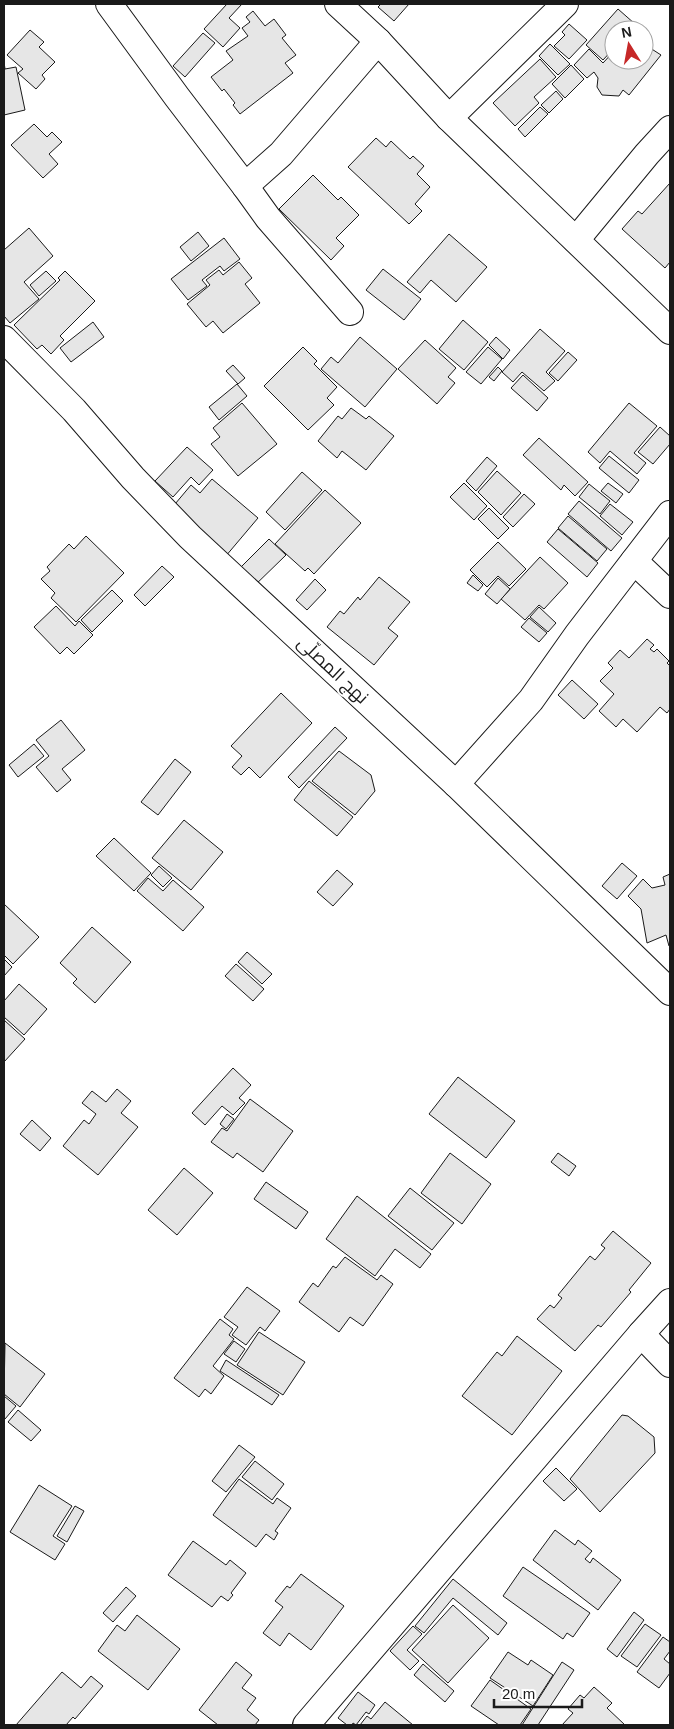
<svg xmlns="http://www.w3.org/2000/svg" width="674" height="1729" font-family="Arial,Cairo,sans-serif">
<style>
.building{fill:#e6e6e6;stroke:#1a1a1a}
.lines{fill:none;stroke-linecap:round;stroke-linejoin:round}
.street-casing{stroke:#1a1a1a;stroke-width:28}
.street{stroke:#fff;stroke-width:26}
.labels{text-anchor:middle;stroke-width:4;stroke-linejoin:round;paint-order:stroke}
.street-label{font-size:18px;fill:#1a1a1a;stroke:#fff}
</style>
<rect width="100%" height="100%" fill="#fff"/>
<g class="building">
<path d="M 227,4 L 242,4 L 229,18 L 240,28 L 223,47 L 204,29 Z"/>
<path d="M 381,4 L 409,4 L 394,21 L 378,7 Z"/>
<path d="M 618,9 L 635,24 L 630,30 L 614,30 L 614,48 L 603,60 L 586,45 Z"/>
<path d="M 253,11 L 265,26 L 274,19 L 286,35 L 282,38 L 296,55 L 285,63 L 293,73 L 240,114 L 233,105 L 235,103 L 224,89 L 222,91 L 211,77 L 233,60 L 226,51 L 248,36 L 242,28 L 250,22 L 246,17 Z"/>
<path d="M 569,24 L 587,40 L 569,59 L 554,46 L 565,35 L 562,32 Z"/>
<path d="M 30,30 L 44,42 L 39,47 L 55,62 L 42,75 L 45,79 L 36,89 L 18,73 L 23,69 L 7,55 Z"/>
<path d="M 203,33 L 215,43 L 185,77 L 173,66 Z"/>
<path d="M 550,44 L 570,64 L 558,75 L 539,56 Z"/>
<path d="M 644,44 L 661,55 L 629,95 L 623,90 L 619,96 L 602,95 L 597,87 L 598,78 L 594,72 L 587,78 L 574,65 L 589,49 L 603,63 L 614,51 L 614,60 L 644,60 Z"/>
<path d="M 540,59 L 556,77 L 534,97 L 539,103 L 515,126 L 493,103 Z"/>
<path d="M 4,62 L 5,69 L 16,67 L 25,110 L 4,115 Z"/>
<path d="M 571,65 L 584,79 L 565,98 L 552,84 Z"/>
<path d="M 556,91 L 563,99 L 549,113 L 541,105 Z"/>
<path d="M 540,107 L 548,114 L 525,137 L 518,129 Z"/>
<path d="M 34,124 L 47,137 L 52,132 L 62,142 L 49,154 L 58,164 L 43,178 L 11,145 Z"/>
<path d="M 376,138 L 386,147 L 391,141 L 410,159 L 413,156 L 424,166 L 417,174 L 430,187 L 415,204 L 422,211 L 409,224 L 348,167 Z"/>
<path d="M 313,175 L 338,200 L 341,197 L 359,215 L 336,238 L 344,246 L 331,260 L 279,209 Z"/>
<path d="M 670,183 L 670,262 L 665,268 L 622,229 L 638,211 L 642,214 Z"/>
<path d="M 29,228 L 53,256 L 24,282 L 39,299 L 10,323 L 4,316 L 4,250 Z"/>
<path d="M 198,232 L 209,246 L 191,261 L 180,247 Z"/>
<path d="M 449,234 L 487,267 L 456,302 L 431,280 L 420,293 L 407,282 Z"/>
<path d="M 224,238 L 240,259 L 224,271 L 220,266 L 202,280 L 207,286 L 188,300 L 171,279 Z"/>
<path d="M 239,262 L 252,278 L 245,284 L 260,303 L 223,333 L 213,321 L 206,327 L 187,304 L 210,285 L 206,280 L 219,270 L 223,275 Z"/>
<path d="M 383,269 L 421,299 L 404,320 L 366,290 Z"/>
<path d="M 46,271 L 56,281 L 39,296 L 30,285 Z"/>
<path d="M 65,271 L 95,301 L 60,336 L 64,340 L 51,354 L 42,345 L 37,349 L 14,325 L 60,280 L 58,278 Z"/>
<path d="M 463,320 L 488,342 L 464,370 L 439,349 Z"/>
<path d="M 93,322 L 104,337 L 71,362 L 60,348 Z"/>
<path d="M 540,329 L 565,351 L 546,372 L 555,381 L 544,391 L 522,372 L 513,382 L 502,372 Z"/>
<path d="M 360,337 L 397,369 L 365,407 L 321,369 L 331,357 L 338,363 Z"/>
<path d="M 496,337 L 510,350 L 503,359 L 489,345 Z"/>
<path d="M 425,340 L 456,368 L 448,377 L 455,383 L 437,404 L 398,369 Z"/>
<path d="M 303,347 L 317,361 L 314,364 L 337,387 L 327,398 L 334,405 L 308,430 L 264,386 Z"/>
<path d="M 488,347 L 502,359 L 481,384 L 466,372 Z"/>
<path d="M 568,352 L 577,360 L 558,381 L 549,373 Z"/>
<path d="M 233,365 L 245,378 L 238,384 L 226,371 Z"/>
<path d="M 498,367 L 502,371 L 494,381 L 489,377 Z"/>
<path d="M 523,375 L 548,398 L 537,411 L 511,388 Z"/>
<path d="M 237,384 L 247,396 L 219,420 L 209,407 Z"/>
<path d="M 242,403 L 277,444 L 238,476 L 211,444 L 220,437 L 213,428 Z"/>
<path d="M 629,403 L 657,426 L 634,453 L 646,463 L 637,474 L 610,451 L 600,463 L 588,452 Z"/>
<path d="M 351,408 L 366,419 L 369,416 L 394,436 L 366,470 L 342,451 L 337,458 L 318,441 L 338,416 L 342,419 Z"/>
<path d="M 660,427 L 670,436 L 670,444 L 653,464 L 638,452 Z"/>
<path d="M 539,438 L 588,482 L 575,496 L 564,485 L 561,490 L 523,455 Z"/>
<path d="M 187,447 L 213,470 L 199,485 L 191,477 L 173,497 L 155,481 Z"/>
<path d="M 609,456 L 639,480 L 629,493 L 599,468 Z"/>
<path d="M 487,457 L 497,466 L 476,491 L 466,481 Z"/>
<path d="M 497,471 L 521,493 L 501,515 L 478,492 Z"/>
<path d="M 302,472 L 322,490 L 285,530 L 266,512 Z"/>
<path d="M 212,479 L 258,518 L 225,557 L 170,510 L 191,485 L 200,493 Z"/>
<path d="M 464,483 L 487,506 L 474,520 L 450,497 Z"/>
<path d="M 608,483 L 623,494 L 616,503 L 601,491 Z"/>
<path d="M 589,484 L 610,501 L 600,514 L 579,497 Z"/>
<path d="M 325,490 L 361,523 L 314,574 L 308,568 L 305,571 L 275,544 Z"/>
<path d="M 524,494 L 535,504 L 513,527 L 503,517 Z"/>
<path d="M 579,501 L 622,538 L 611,551 L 568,514 Z"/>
<path d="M 610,504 L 633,522 L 622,535 L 600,516 Z"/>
<path d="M 489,508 L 509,528 L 498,539 L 478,519 Z"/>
<path d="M 568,516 L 607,549 L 597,561 L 558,528 Z"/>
<path d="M 558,529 L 598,563 L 587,577 L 547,542 Z"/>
<path d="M 86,536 L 124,573 L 76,622 L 51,598 L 55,593 L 41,579 L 50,571 L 47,567 L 69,544 L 74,549 Z"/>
<path d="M 269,539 L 286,555 L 250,590 L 234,574 Z"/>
<path d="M 498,542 L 526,569 L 509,586 L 498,576 L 487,587 L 470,570 Z"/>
<path d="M 540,557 L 568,583 L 544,609 L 539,605 L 525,620 L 501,599 Z"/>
<path d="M 162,566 L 174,577 L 145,606 L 134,595 Z"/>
<path d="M 473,575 L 483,585 L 478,591 L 467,583 Z"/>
<path d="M 379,577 L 410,602 L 388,628 L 398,636 L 374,665 L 327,627 L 340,611 L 344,614 L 358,597 L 360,600 Z"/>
<path d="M 498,578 L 510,589 L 497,604 L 485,594 Z"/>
<path d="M 315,579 L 326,590 L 307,610 L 296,600 Z"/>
<path d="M 112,590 L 123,601 L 92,632 L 81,620 Z"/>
<path d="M 56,606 L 75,626 L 79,621 L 93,635 L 74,654 L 67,647 L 60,654 L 34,627 Z"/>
<path d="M 539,607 L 556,623 L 548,632 L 530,617 Z"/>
<path d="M 529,618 L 547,633 L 539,642 L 521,627 Z"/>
<path d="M 647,639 L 654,645 L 650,649 L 654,652 L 657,649 L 669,661 L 667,663 L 670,666 L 670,709 L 667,713 L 660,707 L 637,732 L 623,719 L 616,727 L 599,711 L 614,694 L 600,681 L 613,668 L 608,663 L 620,650 L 629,658 Z"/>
<path d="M 572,680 L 598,704 L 584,719 L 558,695 Z"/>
<path d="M 281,693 L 312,723 L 260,778 L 249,767 L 241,775 L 232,767 L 242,756 L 231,746 Z"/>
<path d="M 61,720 L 85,750 L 62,769 L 71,780 L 57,792 L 36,767 L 49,756 L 36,740 Z"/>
<path d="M 335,727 L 347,738 L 299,788 L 288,777 Z"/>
<path d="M 34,744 L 44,756 L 18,777 L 9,765 Z"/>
<path d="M 339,751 L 371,775 L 375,791 L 355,815 L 312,781 Z"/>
<path d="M 175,759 L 191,772 L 158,815 L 141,802 Z"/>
<path d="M 309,781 L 353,817 L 337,836 L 294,800 Z"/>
<path d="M 184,820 L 223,852 L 191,890 L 152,858 Z"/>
<path d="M 114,838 L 151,873 L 134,891 L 96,856 Z"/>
<path d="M 622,863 L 637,876 L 617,899 L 602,886 Z"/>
<path d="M 159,866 L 172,878 L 163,887 L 151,875 Z"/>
<path d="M 337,870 L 353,884 L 333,906 L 317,892 Z"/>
<path d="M 670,874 L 670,945 L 669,946 L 666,935 L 647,943 L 641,909 L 628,896 L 643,879 L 652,888 L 665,885 L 663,877 Z"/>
<path d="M 148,878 L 163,891 L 173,880 L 204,907 L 183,931 L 137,891 Z"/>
<path d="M 4,904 L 39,937 L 13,964 L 4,955 Z"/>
<path d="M 92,927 L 131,962 L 95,1003 L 73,983 L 77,979 L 60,963 Z"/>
<path d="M 247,952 L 272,974 L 262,984 L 238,962 Z"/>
<path d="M 4,959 L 12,967 L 4,976 Z"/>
<path d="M 236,964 L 264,989 L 253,1001 L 225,976 Z"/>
<path d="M 19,984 L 47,1009 L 24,1035 L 4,1017 L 4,1001 Z"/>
<path d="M 4,1020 L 25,1039 L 4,1062 Z"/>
<path d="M 233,1068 L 251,1085 L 239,1098 L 245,1103 L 233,1115 L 222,1106 L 205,1125 L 192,1113 Z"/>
<path d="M 458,1077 L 515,1121 L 486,1158 L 429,1114 Z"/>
<path d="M 117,1089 L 131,1101 L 121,1113 L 138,1127 L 98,1175 L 63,1146 L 84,1120 L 89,1124 L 96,1114 L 82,1103 L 92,1091 L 106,1102 Z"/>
<path d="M 250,1099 L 293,1131 L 263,1172 L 237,1153 L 233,1158 L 211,1142 L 222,1128 L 227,1131 Z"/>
<path d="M 227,1114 L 234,1119 L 226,1129 L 220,1124 Z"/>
<path d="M 32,1120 L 51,1138 L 40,1151 L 20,1134 Z"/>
<path d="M 450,1153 L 491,1184 L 462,1224 L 421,1193 Z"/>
<path d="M 558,1153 L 576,1166 L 569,1176 L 551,1162 Z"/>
<path d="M 184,1168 L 213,1193 L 177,1235 L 148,1210 Z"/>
<path d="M 266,1182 L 308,1212 L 296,1229 L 254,1199 Z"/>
<path d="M 410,1188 L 454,1223 L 432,1250 L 388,1216 Z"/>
<path d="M 357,1196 L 431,1254 L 420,1268 L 395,1249 L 375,1276 L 326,1239 Z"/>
<path d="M 613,1231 L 651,1263 L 629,1290 L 631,1292 L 601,1327 L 598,1325 L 575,1351 L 537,1319 L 550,1305 L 554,1308 L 562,1298 L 558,1295 L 590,1256 L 595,1260 L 605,1248 L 601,1245 Z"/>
<path d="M 345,1257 L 377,1280 L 381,1275 L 393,1284 L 363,1326 L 350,1317 L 339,1332 L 299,1302 L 313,1283 L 318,1287 L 333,1266 L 336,1268 Z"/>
<path d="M 247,1287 L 280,1311 L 265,1331 L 260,1327 L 246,1345 L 232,1335 L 238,1327 L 224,1317 Z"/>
<path d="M 220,1319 L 233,1329 L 229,1335 L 234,1339 L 213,1366 L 224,1376 L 211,1394 L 205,1389 L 199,1397 L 174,1378 Z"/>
<path d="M 259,1332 L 305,1362 L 283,1395 L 237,1365 Z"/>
<path d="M 517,1336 L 562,1371 L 512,1435 L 462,1396 L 497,1352 L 502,1356 Z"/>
<path d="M 234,1341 L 245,1349 L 236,1362 L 224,1354 Z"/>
<path d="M 5,1343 L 45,1374 L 20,1407 L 4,1394 Z"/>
<path d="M 226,1360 L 279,1395 L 272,1405 L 220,1371 Z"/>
<path d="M 4,1396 L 16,1406 L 5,1419 L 4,1418 Z"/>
<path d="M 18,1410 L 41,1430 L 31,1441 L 8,1422 Z"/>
<path d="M 622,1415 L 628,1416 L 654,1437 L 655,1453 L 600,1512 L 570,1479 Z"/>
<path d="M 239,1445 L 255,1457 L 226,1492 L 212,1481 Z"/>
<path d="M 255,1461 L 284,1484 L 272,1500 L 242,1477 Z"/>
<path d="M 556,1468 L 577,1489 L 564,1501 L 543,1481 Z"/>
<path d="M 239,1479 L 273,1504 L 277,1498 L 291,1508 L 275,1531 L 278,1533 L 274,1540 L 266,1534 L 256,1547 L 213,1515 Z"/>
<path d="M 39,1485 L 72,1506 L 53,1536 L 65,1544 L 55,1560 L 10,1532 Z"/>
<path d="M 75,1506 L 84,1511 L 67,1542 L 57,1536 Z"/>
<path d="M 555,1530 L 575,1545 L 578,1540 L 592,1551 L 585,1559 L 590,1563 L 593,1558 L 621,1580 L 598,1610 L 533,1560 Z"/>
<path d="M 193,1541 L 226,1565 L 230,1560 L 246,1573 L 231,1593 L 233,1595 L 228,1601 L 221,1596 L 212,1607 L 168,1575 Z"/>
<path d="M 523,1567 L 590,1613 L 573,1637 L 567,1633 L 563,1639 L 503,1596 Z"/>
<path d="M 301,1574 L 344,1606 L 311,1650 L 289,1633 L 280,1646 L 263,1633 L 283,1607 L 275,1601 L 287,1586 L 290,1588 Z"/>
<path d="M 453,1579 L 507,1623 L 498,1635 L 453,1598 L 424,1633 L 415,1626 Z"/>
<path d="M 126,1587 L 136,1596 L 113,1622 L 103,1613 Z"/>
<path d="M 453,1605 L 489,1638 L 448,1683 L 412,1650 Z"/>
<path d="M 634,1612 L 644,1620 L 617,1657 L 607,1649 Z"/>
<path d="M 137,1615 L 180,1649 L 148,1690 L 98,1651 L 117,1625 L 125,1631 Z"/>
<path d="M 645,1624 L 661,1635 L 637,1667 L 621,1656 Z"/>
<path d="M 413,1626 L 422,1634 L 407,1650 L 419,1661 L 410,1670 L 390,1651 Z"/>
<path d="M 663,1637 L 670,1642 L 670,1651 L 664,1659 L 670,1664 L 670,1673 L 659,1688 L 637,1672 Z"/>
<path d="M 508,1652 L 528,1665 L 531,1660 L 553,1675 L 533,1706 L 490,1678 Z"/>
<path d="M 236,1662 L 252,1675 L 242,1688 L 256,1698 L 247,1710 L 259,1720 L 255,1725 L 218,1725 L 199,1710 Z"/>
<path d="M 562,1662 L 574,1670 L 538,1725 L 522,1725 Z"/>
<path d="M 423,1664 L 454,1691 L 445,1702 L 414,1675 Z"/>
<path d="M 62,1672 L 81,1688 L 91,1676 L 103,1686 L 75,1719 L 73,1717 L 66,1725 L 16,1725 Z"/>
<path d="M 490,1680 L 531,1709 L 520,1725 L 499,1725 L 471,1706 Z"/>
<path d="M 594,1687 L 612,1703 L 607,1708 L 625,1725 L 562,1725 L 573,1713 L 568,1709 L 580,1695 L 584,1698 Z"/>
<path d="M 358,1692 L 375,1705 L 369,1714 L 366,1712 L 356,1725 L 353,1723 L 352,1725 L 347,1725 L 338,1718 Z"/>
<path d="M 385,1702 L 413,1725 L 360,1725 L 367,1716 L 371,1719 Z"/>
</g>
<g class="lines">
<g class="street-casing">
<g id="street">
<path d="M 109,4 L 177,97 L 245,186 L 281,154 L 378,41 L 449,118 L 670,331"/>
<path d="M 338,4 L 378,41"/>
<path d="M 449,118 L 565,4"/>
<path d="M 245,186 L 268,218 L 350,312"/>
<path d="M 576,240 L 647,154 L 670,129"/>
<path d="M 4,339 L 74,410 L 133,478 L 190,537 L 456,784 L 670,992"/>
<path d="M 634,561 L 670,595"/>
<path d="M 456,784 L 531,700 L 577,635 L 670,514"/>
<path d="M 641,1334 L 670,1364"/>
<path d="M 306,1725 L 641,1334 L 670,1302"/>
</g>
</g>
<use href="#street" class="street"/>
</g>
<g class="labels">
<g class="street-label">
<text transform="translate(333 670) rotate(43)" y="6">نهج المصلّى</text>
</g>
</g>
<rect width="674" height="1729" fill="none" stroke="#1a1a1a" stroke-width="10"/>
<g transform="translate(629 45) rotate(349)"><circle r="24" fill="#ffffff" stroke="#a3a3a3"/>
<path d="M0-4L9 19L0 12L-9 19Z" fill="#c62828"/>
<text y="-8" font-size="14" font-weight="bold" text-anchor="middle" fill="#1a1a1a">N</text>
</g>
<path d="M494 1699v8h88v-8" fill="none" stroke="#1a1a1a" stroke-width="2.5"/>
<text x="502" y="1699" font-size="15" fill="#1a1a1a" stroke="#ffffff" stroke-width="4" paint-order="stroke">20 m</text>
</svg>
